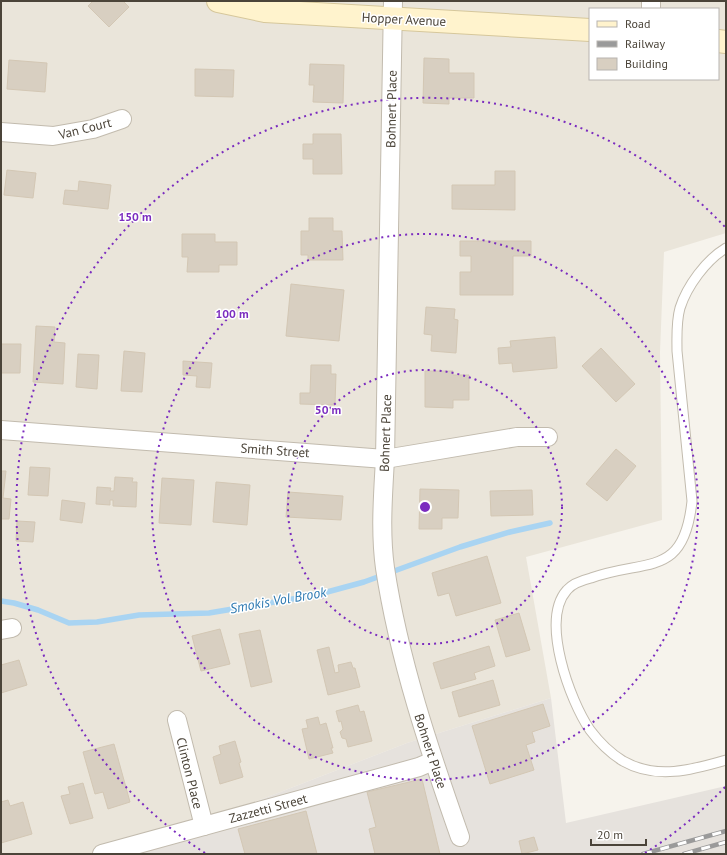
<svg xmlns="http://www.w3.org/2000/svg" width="727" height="855" font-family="'PT Sans',sans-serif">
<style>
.residential{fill:#eae5da;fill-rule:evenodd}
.industrial{fill:#e6e2dd}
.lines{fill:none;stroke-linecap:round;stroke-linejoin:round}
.stream{stroke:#a9d4f2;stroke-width:5.5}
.building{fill:#d8cfc1;stroke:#d3c7b4}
.lane-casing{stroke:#c2bbae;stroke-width:11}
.street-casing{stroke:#c2bbae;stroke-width:20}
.secondary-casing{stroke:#d6c79b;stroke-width:24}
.lane{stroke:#fff;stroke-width:9}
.street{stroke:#fff;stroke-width:18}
.secondary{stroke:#fff3cd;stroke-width:22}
.rail-casing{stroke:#9a9a9a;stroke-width:4.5}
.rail{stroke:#fff;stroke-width:3;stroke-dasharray:9;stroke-linecap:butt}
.ring{fill:none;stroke:#7b2cbf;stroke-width:2;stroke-dasharray:2 4}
.labels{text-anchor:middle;stroke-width:3;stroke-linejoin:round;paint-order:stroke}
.street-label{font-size:13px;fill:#4b4439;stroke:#fff}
.water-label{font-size:14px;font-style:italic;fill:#2e7ab2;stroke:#fff}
.centre{fill:#7b2cbf;stroke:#fff;stroke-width:2}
.ring-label{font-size:12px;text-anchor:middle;font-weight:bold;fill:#7b2cbf;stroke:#fff;stroke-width:3;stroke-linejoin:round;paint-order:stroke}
</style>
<rect width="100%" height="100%" fill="#f6f3ec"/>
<path class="residential" d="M 1,1 L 726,1 L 726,233 L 664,252 L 660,352 L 662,520 L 526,557 L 551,698 L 407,743 L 120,854 L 1,854 ZM 590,9 L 718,9 L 718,79 L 590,79 Z"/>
<path class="industrial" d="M 551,698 L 566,823 L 726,786 L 726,854 L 120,854 L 407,743 Z"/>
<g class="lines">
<path class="stream" d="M 1,601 L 14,603 L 38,610 L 69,623 L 97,622 L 139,615 L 209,613 L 316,595 L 364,582 L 460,547 L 510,532 L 550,523"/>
</g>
<g class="building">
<path d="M 93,1 L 123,1 L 129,7 L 109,27 L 88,6 Z"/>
<path d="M 424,58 L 449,59 L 449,73 L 474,73 L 474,98 L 449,98 L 449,104 L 423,103 Z"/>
<path d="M 9,60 L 47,63 L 45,92 L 7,89 Z"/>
<path d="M 310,64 L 344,65 L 343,103 L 313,102 L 314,85 L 309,85 Z"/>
<path d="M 195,69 L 234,70 L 233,97 L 195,96 Z"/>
<path d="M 313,134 L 341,134 L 342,174 L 313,174 L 313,159 L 303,159 L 303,144 L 313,144 Z"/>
<path d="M 7,170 L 36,173 L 33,198 L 4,195 Z"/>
<path d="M 495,171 L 515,171 L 515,210 L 452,209 L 452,185 L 495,185 Z"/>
<path d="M 79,181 L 111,185 L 108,209 L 63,204 L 65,190 L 78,191 Z"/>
<path d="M 309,218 L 333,218 L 333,231 L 342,231 L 343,260 L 308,260 L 308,255 L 301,255 L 301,231 L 309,231 Z"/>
<path d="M 182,234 L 215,234 L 215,242 L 237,242 L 237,265 L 219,265 L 219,272 L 187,272 L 188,257 L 182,257 Z"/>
<path d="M 460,241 L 531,241 L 531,256 L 513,256 L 513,295 L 460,295 L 460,272 L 471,272 L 471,256 L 460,256 Z"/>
<path d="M 291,284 L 344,290 L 339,341 L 286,336 Z"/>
<path d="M 426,307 L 455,309 L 454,319 L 458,320 L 456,353 L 431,351 L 432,335 L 424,334 Z"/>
<path d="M 36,326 L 55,327 L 54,342 L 65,343 L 63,384 L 33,382 Z"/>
<path d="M 555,337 L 557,368 L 513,372 L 512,363 L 499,364 L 498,348 L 511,347 L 510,341 Z"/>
<path d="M 1,344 L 21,344 L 20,373 L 1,373 Z"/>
<path d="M 601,348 L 635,384 L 616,402 L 582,366 Z"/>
<path d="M 124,351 L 145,353 L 142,392 L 121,391 Z"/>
<path d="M 78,354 L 99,355 L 97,389 L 76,387 Z"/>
<path d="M 183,361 L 212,363 L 210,388 L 196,387 L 197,376 L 183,375 Z"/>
<path d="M 311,365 L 331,365 L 331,374 L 336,374 L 335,405 L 300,404 L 300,393 L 310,393 Z"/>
<path d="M 425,371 L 453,371 L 453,375 L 469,375 L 469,400 L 453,400 L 453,408 L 425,407 Z"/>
<path d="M 616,449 L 636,466 L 607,501 L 586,484 Z"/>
<path d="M 30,467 L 50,468 L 48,496 L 28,495 Z"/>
<path d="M 1,471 L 6,471 L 3,498 L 11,499 L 9,519 L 1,519 Z"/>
<path d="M 115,477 L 133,478 L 132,482 L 137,482 L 136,507 L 113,506 L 113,500 L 110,500 L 110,505 L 96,504 L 97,487 L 111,488 L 110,491 L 114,491 Z"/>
<path d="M 162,478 L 194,480 L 191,525 L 159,523 Z"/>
<path d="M 216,482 L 250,485 L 247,525 L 213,522 Z"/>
<path d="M 420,489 L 459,490 L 458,518 L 442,518 L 442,529 L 419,529 Z"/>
<path d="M 532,490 L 533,515 L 491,516 L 490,491 Z"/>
<path d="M 288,492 L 343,496 L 341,520 L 286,517 Z"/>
<path d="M 62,500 L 85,503 L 82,523 L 60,520 Z"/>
<path d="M 17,521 L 35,522 L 33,542 L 16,541 Z"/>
<path d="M 487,556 L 501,603 L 456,616 L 449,593 L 438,596 L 432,573 Z"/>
<path d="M 519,613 L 530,650 L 506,657 L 495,620 Z"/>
<path d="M 220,629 L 230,664 L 201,671 L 192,636 Z"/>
<path d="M 260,630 L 272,682 L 251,687 L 239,634 Z"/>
<path d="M 489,646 L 495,666 L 474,673 L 476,679 L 441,689 L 433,663 Z"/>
<path d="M 329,647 L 335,673 L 339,672 L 338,665 L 351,662 L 353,668 L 355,668 L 360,687 L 328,695 L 317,650 Z"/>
<path d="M 19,660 L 27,685 L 1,693 L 1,665 Z"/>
<path d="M 493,680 L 500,705 L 459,717 L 452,692 Z"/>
<path d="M 543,704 L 550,726 L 532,732 L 535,742 L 526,745 L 534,770 L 490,784 L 472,726 Z"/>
<path d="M 358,705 L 360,712 L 364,711 L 372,741 L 348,747 L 346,739 L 342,738 L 340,732 L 343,729 L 341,721 L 339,722 L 336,711 Z"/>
<path d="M 318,717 L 320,725 L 326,723 L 333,748 L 331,748 L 333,753 L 309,759 L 302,729 L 308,728 L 306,720 Z"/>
<path d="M 235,741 L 241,762 L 239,763 L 243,777 L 220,784 L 213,757 L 221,754 L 219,746 Z"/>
<path d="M 114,744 L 130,802 L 108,809 L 103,792 L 95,794 L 83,752 Z"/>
<path d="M 422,779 L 440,854 L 375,854 L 369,829 L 376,827 L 367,792 Z"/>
<path d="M 83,783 L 93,818 L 70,824 L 61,796 L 70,794 L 68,787 Z"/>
<path d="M 8,800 L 10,806 L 23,802 L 32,834 L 1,843 L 1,802 Z"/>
<path d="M 306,811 L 317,854 L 245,854 L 238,829 Z"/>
<path d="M 534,837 L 538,850 L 522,854 L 519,841 Z"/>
</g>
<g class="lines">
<g class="lane-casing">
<path id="lane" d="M 726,248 C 706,260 687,286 680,308 C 676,322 677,337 677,351 L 692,501 C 684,579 646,558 591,578 C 583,580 572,584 567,590 C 540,620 570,701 590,730 C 599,742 610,753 623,761 C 656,780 692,770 726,760"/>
</g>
<g class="street-casing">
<g id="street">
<path d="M 393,1 L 385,459 C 383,495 380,532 385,568 C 399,660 429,749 460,837"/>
<path d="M 651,9 L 651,1"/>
<path d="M 1,132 L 53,136 L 93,129 L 122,119"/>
<path d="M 1,430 L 385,459 L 517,437 L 548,437"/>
<path d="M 1,630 L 12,628"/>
<path d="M 177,720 L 204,826"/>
<path d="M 102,854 L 419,767 L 433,761"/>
</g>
</g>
<g class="secondary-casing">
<g id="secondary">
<path d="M 218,1 L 265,11 L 590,30"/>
<path d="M 718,41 L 726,42"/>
</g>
</g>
<use href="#lane" class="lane"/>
<use href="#street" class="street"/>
<use href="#secondary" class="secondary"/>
<g class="rail-casing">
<g id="rail">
<path d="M 643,854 L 726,831"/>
<path d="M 684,854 L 726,842"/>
</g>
</g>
<use href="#rail" class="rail"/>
</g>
<g class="ring">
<circle cx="425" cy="507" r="137"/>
<circle cx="425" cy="507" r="273"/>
<path d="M725 787A410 410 0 0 1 645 853M205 853A410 410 0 1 1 725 227"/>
</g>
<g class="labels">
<g class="street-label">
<text transform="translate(404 19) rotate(3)" y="5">Hopper Avenue</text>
<text transform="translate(391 109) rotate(-89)" y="5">Bohnert Place</text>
<text transform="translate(85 128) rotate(-14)" y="5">Van Court</text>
<text transform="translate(385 433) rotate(-88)" y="5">Bohnert Place</text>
<text transform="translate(275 450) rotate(4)" y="5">Smith Street</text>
<text transform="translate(431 751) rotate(72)" y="5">Bohnert Place</text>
<text transform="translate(190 773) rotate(76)" y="5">Clinton Place</text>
<text transform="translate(268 808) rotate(-15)" y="5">Zazzetti Street</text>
</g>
<g class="water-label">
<text transform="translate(278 600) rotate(-10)" y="5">Smokis Vol Brook</text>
</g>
</g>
<circle cx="425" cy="507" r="6" class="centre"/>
<g class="ring-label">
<text x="135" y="221">150 m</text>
<text x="232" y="318">100 m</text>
<text x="328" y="414">50 m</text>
</g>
<rect width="727" height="855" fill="none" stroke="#4b4439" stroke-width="4"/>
<rect x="589" y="8" width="130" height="72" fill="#ffffff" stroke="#b7b4b0"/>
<rect x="597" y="21" width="20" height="6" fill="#fff3cd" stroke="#b7b4b0"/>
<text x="625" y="28" font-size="12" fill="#4b4439">Road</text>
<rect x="597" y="41" width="20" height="6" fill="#9a9a9a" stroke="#b7b4b0"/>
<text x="625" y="48" font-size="12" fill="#4b4439">Railway</text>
<rect x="597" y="58" width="20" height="12" fill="#d8cfc1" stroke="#b7b4b0"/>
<text x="625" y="68" font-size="12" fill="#4b4439">Building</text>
<path d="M591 839v6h55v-6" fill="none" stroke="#4b4439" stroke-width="2"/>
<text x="597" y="839" font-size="12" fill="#4b4439" stroke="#ffffff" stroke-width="3" paint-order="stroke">20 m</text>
</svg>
